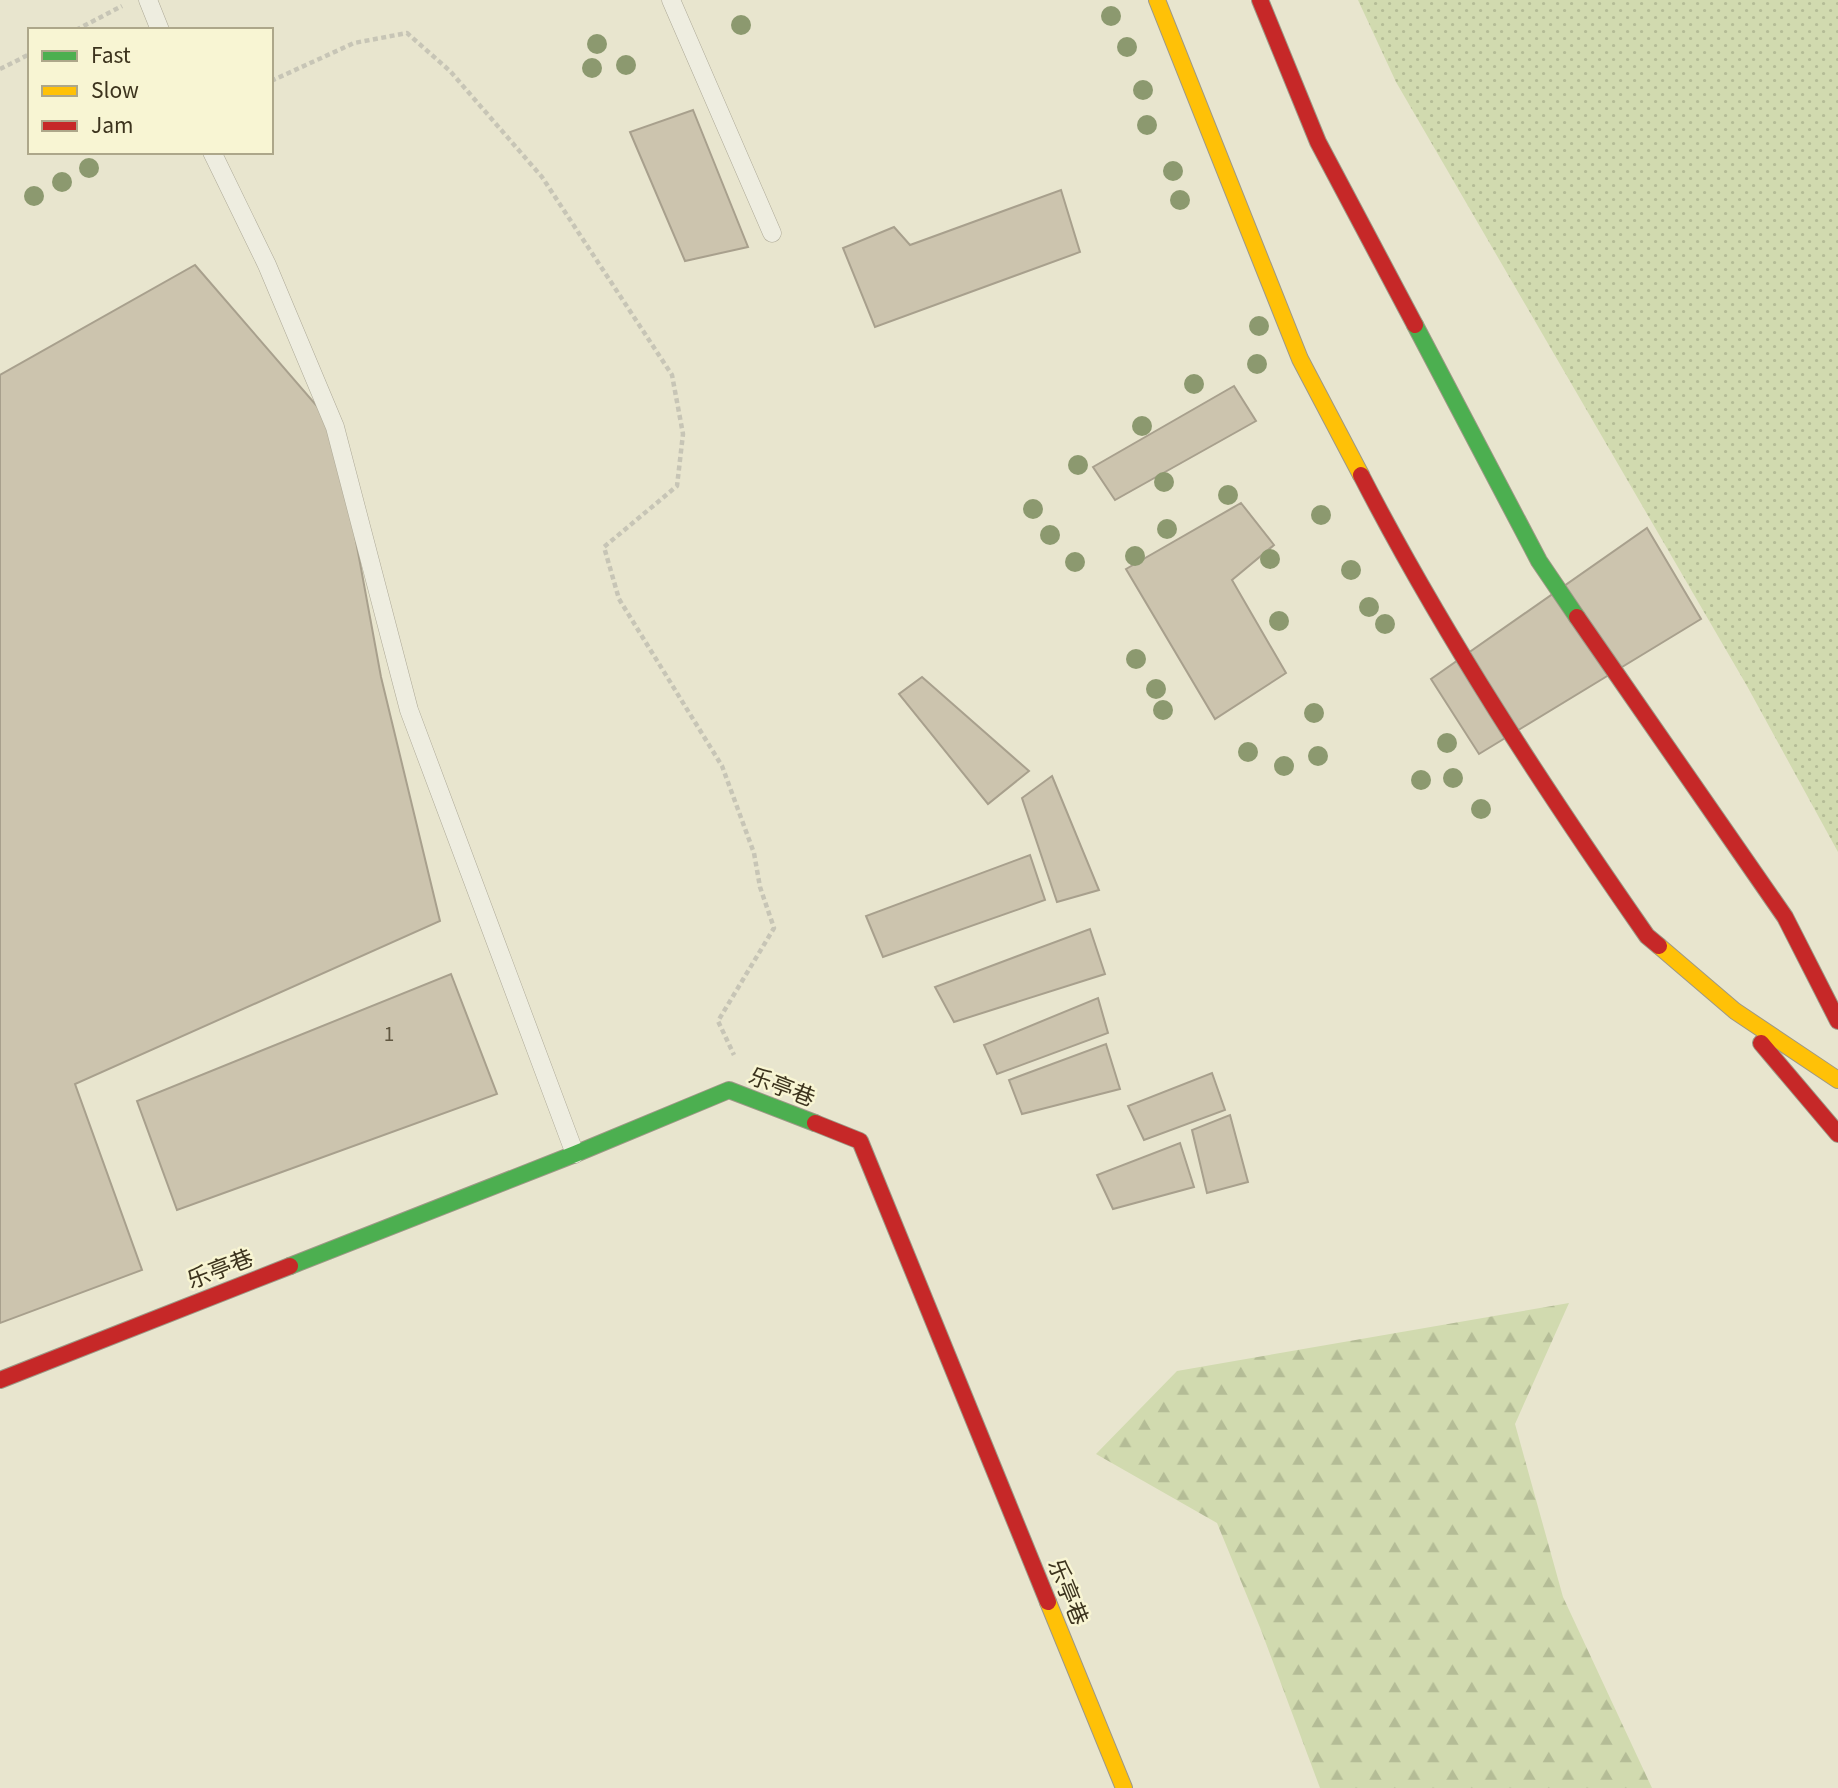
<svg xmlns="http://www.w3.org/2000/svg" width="1838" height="1788" font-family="Georgia,'Noto Sans SC',serif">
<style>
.forest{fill:url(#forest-firs)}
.park{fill:url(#park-dots)}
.building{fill:#ccc4ae;stroke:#a8a08d;stroke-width:2}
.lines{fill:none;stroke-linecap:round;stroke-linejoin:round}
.lane-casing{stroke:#ada997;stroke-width:19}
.fast-casing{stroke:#9d9886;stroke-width:18}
.slow-casing{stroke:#9d9886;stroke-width:18}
.jam-casing{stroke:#9d9886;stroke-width:18}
.path{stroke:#c7c5b6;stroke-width:4.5;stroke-dasharray:5 3.5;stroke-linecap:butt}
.lane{stroke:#eeede0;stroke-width:18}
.fast{stroke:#4caf50;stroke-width:16}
.slow{stroke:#ffc107;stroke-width:16}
.jam{stroke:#c62828;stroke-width:16}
.tree{fill:#8c996f}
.labels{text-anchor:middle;stroke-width:5;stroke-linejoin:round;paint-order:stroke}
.number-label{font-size:19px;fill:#605741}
.street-label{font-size:23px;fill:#3c331d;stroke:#f8f5d3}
</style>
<defs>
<pattern id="forest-firs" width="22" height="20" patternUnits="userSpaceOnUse" patternTransform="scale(1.75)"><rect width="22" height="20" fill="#d1daaf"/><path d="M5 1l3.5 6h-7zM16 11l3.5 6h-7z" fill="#b4bc96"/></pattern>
<pattern id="park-dots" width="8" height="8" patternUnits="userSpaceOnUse" patternTransform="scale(1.75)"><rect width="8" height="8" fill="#d1daaf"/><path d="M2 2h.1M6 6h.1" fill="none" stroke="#b4bc96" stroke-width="1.8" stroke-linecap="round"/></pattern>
</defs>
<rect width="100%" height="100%" fill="#e8e5ce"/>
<path class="forest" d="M 1569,1303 L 1515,1424 L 1563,1597 L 1652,1788 L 1320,1788 L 1261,1630 L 1217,1523 L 1096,1454 L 1177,1371 Z"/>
<path class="park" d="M 1358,0 L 1838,0 L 1838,852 L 1747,686 L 1396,82 Z"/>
<g class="building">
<path d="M 693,110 L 748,247 L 685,261 L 630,132 Z"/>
<path d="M 1061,190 L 1080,252 L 875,327 L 843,248 L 894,227 L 910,245 Z"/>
<path d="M 195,265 L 335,427 L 381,677 L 440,921 L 75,1084 L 142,1270 L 0,1323 L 0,375 Z"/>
<path d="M 1234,386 L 1256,421 L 1115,500 L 1093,467 Z"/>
<path d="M 1241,503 L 1274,545 L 1232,580 L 1286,673 L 1215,719 L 1126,569 Z"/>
<path d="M 1647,528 L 1701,619 L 1479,754 L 1431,679 Z"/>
<path d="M 922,677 L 1029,771 L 988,804 L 899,694 Z"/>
<path d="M 1052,776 L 1099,890 L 1057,902 L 1022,798 Z"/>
<path d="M 1030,855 L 1045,900 L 883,957 L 866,916 Z"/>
<path d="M 1090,929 L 1105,974 L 954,1022 L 935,987 Z"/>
<path d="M 451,974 L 497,1094 L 177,1210 L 137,1101 Z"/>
<path d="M 1098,998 L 1108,1033 L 997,1074 L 984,1045 Z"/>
<path d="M 1106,1044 L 1120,1089 L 1022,1114 L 1009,1080 Z"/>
<path d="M 1212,1073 L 1225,1110 L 1144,1140 L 1128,1106 Z"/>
<path d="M 1230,1115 L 1248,1182 L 1207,1193 L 1192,1130 Z"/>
<path d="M 1180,1143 L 1194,1187 L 1113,1209 L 1097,1175 Z"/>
</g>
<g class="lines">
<g class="lane-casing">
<g id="lane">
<path d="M 148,0 L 160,30"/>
<path d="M 671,0 L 772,233"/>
<path d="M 212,152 L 267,265 L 335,427 L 409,710 L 575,1154"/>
</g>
</g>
<g class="fast-casing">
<g id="fast">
<path d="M 1415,325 L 1539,561 L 1577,617"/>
<path d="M 290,1266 L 575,1154 L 729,1090 L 815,1123"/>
</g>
</g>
<g class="slow-casing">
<g id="slow">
<path d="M 1157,0 L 1300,359 L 1361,475"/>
<path d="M 1659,946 L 1735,1011 L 1838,1080"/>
<path d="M 1048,1602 L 1124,1788"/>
</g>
</g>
<g class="jam-casing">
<g id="jam">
<path d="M 1260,0 L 1318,142 L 1415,325"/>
<path d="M 1361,475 C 1444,636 1544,788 1647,936 L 1659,946"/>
<path d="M 1577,617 L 1785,917 L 1838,1021"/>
<path d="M 1761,1043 L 1838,1134"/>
<path d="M 815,1123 L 860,1141 L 1048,1602"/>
<path d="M 0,1380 L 290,1266"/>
</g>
</g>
<g class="path">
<path d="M 76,30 L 122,6"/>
<path d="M 0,69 L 30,54"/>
<path d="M 271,81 L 354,43 L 407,33 L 450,71 L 542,177 L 672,375 L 683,434 L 677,486 L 604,547 L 619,599 L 722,766 L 754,853 L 760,887 L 774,928 L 718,1021 L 734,1055"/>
</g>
<use href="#lane" class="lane"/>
<use href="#fast" class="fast"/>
<use href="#slow" class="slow"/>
<use href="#jam" class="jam"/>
</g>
<g class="tree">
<circle cx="1111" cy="16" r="10"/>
<circle cx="741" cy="25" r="10"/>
<circle cx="597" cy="44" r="10"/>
<circle cx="1127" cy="47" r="10"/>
<circle cx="626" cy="65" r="10"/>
<circle cx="592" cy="68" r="10"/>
<circle cx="1143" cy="90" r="10"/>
<circle cx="1147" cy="125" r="10"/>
<circle cx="89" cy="168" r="10"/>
<circle cx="1173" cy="171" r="10"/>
<circle cx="62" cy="182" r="10"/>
<circle cx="34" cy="196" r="10"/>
<circle cx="1180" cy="200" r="10"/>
<circle cx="1259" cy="326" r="10"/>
<circle cx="1257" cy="364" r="10"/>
<circle cx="1194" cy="384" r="10"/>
<circle cx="1142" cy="426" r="10"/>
<circle cx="1078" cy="465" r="10"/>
<circle cx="1164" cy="482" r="10"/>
<circle cx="1228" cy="495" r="10"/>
<circle cx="1033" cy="509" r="10"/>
<circle cx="1321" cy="515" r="10"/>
<circle cx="1167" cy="529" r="10"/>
<circle cx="1050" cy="535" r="10"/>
<circle cx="1135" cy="556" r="10"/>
<circle cx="1270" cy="559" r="10"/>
<circle cx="1075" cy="562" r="10"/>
<circle cx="1351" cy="570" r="10"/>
<circle cx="1369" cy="607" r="10"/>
<circle cx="1279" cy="621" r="10"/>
<circle cx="1385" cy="624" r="10"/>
<circle cx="1136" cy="659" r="10"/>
<circle cx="1156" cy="689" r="10"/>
<circle cx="1163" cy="710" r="10"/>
<circle cx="1314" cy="713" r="10"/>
<circle cx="1447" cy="743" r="10"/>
<circle cx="1248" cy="752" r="10"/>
<circle cx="1318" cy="756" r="10"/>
<circle cx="1284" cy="766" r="10"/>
<circle cx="1453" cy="778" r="10"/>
<circle cx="1421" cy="780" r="10"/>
<circle cx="1481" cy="809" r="10"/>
</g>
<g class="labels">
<g class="number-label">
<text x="389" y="1041">1</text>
</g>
<g class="street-label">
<text transform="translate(782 1087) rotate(21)" y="8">乐亭巷</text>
<text transform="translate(220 1269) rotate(-21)" y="8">乐亭巷</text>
<text transform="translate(1068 1592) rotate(68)" y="8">乐亭巷</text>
</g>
</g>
<rect x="28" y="28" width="245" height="126" fill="#f8f5d3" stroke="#ada78a" stroke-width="2"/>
<rect x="42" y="51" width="35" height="10" fill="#4caf50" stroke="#ada78a" stroke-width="2"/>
<text x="91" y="63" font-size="21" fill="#3c331d">Fast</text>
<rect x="42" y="86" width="35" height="10" fill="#ffc107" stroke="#ada78a" stroke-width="2"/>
<text x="91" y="98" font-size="21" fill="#3c331d">Slow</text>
<rect x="42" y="121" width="35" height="10" fill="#c62828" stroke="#ada78a" stroke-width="2"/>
<text x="91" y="133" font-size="21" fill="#3c331d">Jam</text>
</svg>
